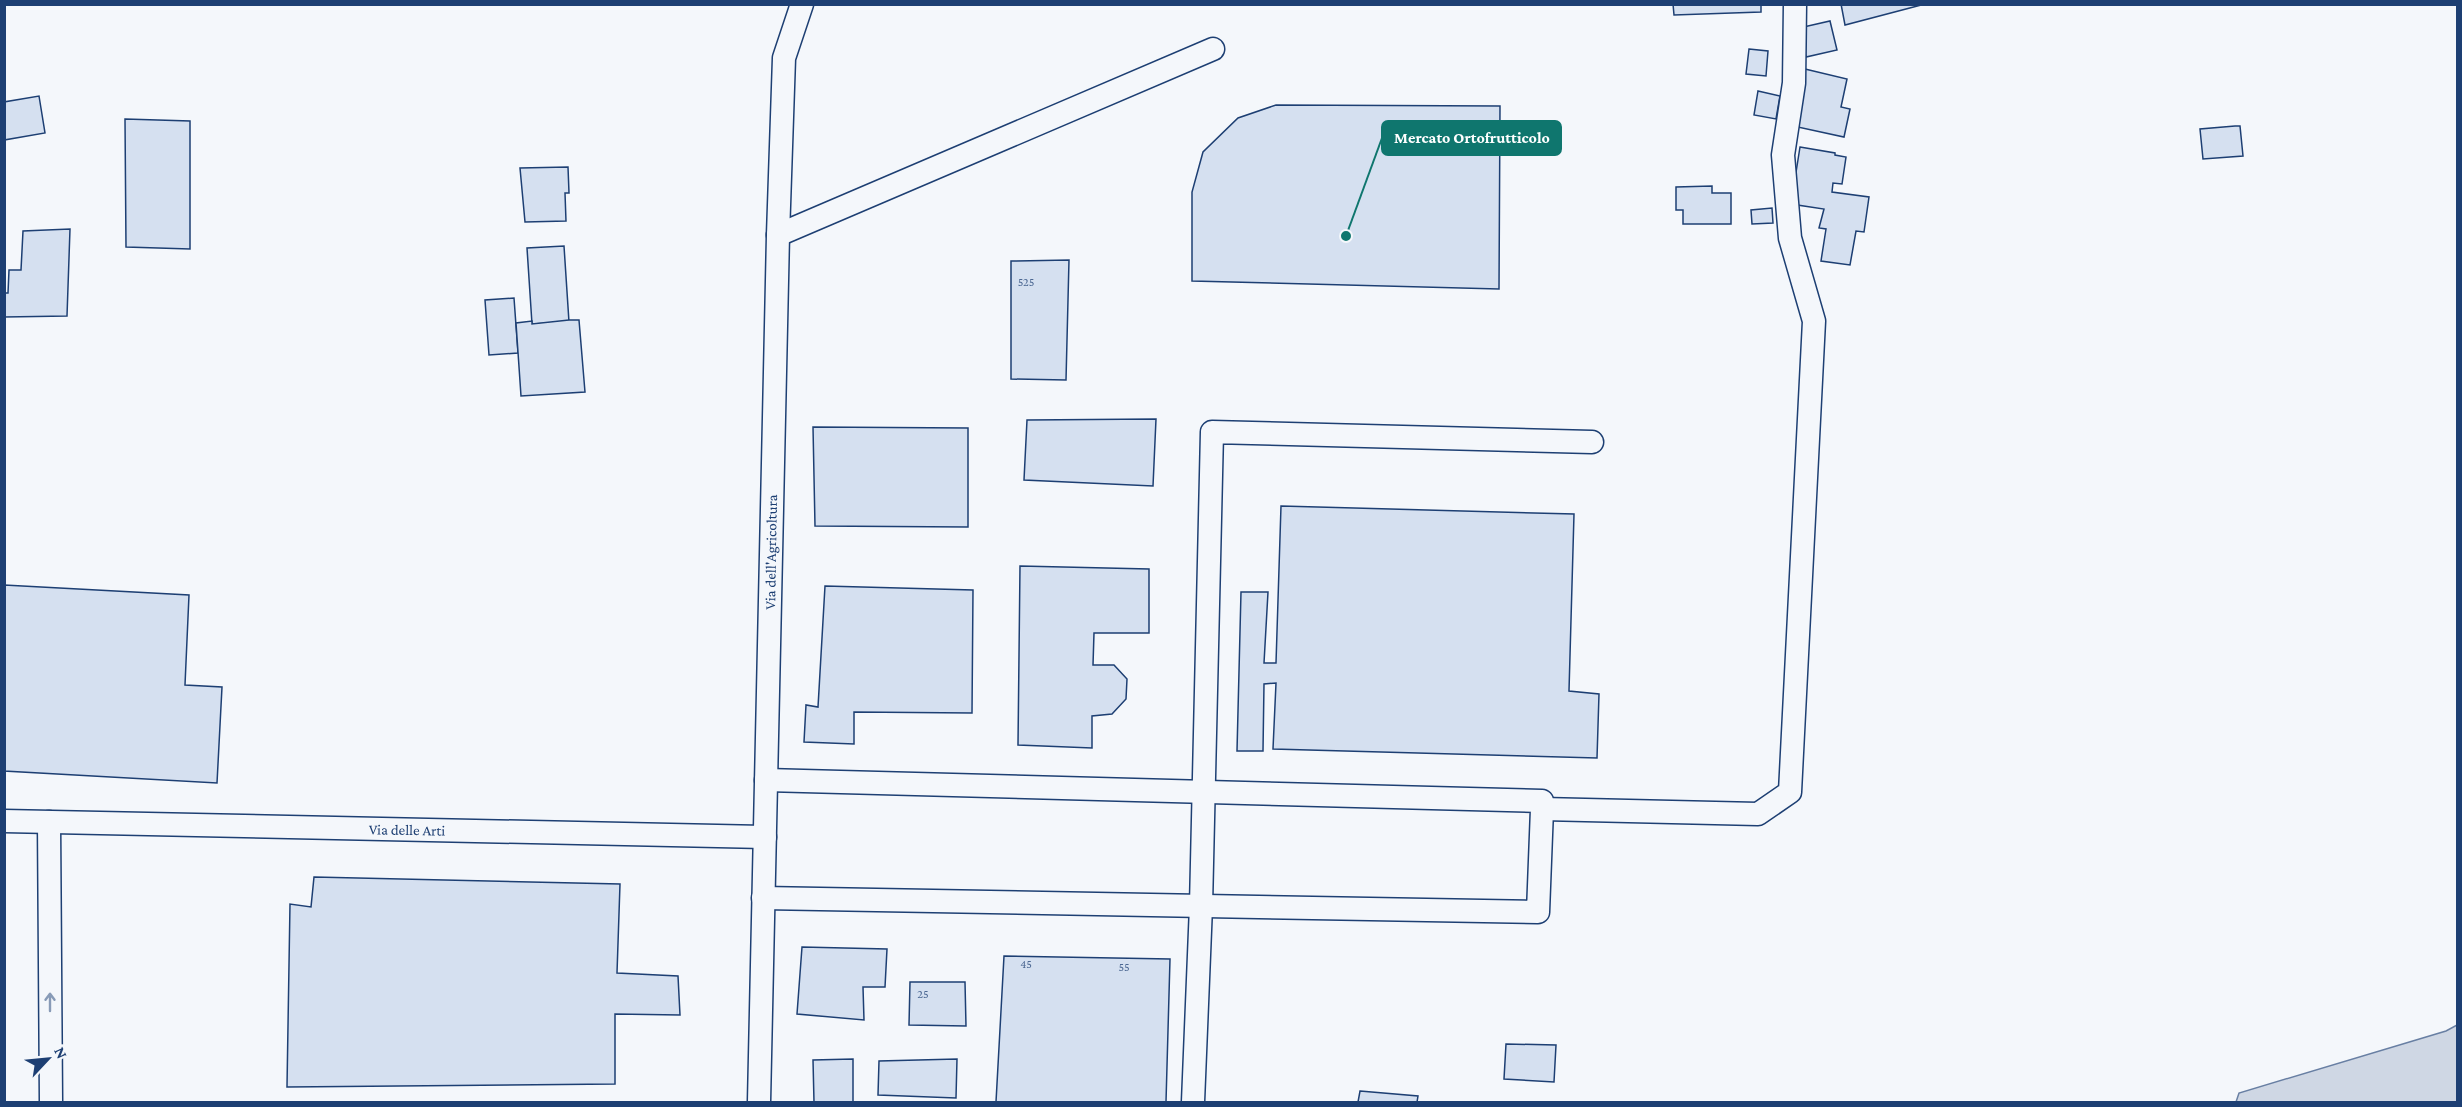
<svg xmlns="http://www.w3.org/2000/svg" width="2462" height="1107" font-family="'Crimson Pro',serif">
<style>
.water{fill:#cfd7e4;stroke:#687fa3;stroke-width:1.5}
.building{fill:#d5e0f0;stroke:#1d3f73;stroke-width:1.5}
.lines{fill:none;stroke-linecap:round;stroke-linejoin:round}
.minor-casing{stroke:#1d3f73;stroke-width:25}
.minor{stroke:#f4f7fb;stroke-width:22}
.oneway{stroke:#889bb7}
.labels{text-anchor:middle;stroke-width:4.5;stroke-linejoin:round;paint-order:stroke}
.number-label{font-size:12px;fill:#4b6792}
.street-label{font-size:15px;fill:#1d3f73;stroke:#f4f7fb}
.leader{fill:none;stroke:#0f766e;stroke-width:2}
.callout-dot{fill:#0f766e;stroke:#f4f7fb;stroke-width:2}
.callout{fill:#0f766e;stroke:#0f766e;stroke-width:2}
.callout-label{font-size:16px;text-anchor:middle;font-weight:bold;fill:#fff}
</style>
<rect width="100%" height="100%" fill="#f4f7fb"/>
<path class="water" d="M 2457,1025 L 2457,1102 L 2236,1102 L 2239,1093 L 2446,1031 Z"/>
<g class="building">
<path d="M 1673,4 L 1761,4 L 1761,12 L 1674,15 Z"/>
<path d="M 1841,4 L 1925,4 L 1845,25 Z"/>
<path d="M 1830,21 L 1837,50 L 1806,57 L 1799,28 Z"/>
<path d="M 1749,49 L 1768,51 L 1766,76 L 1746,74 Z"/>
<path d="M 1805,69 L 1847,79 L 1841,107 L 1850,109 L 1844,137 L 1793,126 Z"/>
<path d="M 1758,91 L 1780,96 L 1776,119 L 1754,115 Z"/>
<path d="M 39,96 L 45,133 L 4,140 L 4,102 Z"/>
<path d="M 1276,105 L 1500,106 L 1499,289 L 1192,281 L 1192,192 L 1203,152 L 1238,118 Z"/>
<path d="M 125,119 L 190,121 L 190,249 L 126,247 Z"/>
<path d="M 2235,126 L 2240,126 L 2243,156 L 2203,159 L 2200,129 Z"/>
<path d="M 1800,147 L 1835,153 L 1835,155 L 1846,157 L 1842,184 L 1833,183 L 1832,192 L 1869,197 L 1864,232 L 1856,231 L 1850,265 L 1821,261 L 1826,229 L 1819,228 L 1824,209 L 1791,204 Z"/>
<path d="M 568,167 L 569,193 L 565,193 L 566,221 L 525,222 L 520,168 Z"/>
<path d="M 1712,186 L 1712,193 L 1731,193 L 1731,224 L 1683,224 L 1683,210 L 1676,210 L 1676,187 Z"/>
<path d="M 1772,208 L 1773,223 L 1752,224 L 1751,210 Z"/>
<path d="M 70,229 L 67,316 L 4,317 L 4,293 L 8,293 L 9,270 L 21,270 L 23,231 Z"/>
<path d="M 564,246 L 569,322 L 532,324 L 527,248 Z"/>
<path d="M 1069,260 L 1066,380 L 1011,379 L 1011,261 Z"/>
<path d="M 514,298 L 518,353 L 489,355 L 485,300 Z"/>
<path d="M 569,320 L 579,320 L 585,392 L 521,396 L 516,323 L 532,321 L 532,324 Z"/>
<path d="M 1156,419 L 1153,486 L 1024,480 L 1027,420 Z"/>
<path d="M 813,427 L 968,428 L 968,527 L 815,526 Z"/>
<path d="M 1281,506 L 1574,514 L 1569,691 L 1599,694 L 1597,758 L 1273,749 L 1276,683 L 1264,684 L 1263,751 L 1237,751 L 1241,592 L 1268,592 L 1264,663 L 1276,663 Z"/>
<path d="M 1020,566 L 1149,569 L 1149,633 L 1094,633 L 1093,665 L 1114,665 L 1127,679 L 1126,699 L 1112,714 L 1092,716 L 1092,748 L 1018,745 Z"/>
<path d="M 4,585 L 189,595 L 185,685 L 222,687 L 217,783 L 4,771 Z"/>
<path d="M 825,586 L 973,590 L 972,713 L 854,712 L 854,744 L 804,742 L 806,705 L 818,707 Z"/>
<path d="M 314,877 L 620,884 L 617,973 L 678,976 L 680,1015 L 615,1014 L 615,1084 L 287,1087 L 290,904 L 311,907 Z"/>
<path d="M 802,947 L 887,949 L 885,987 L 863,987 L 864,1020 L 797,1014 Z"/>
<path d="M 1004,956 L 1170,959 L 1166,1102 L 996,1102 Z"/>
<path d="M 910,982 L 965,982 L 966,1026 L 909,1025 Z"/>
<path d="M 1506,1044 L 1556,1045 L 1554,1082 L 1504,1079 Z"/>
<path d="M 853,1059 L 853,1102 L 814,1102 L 813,1060 Z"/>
<path d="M 957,1059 L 956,1098 L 878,1095 L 879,1061 Z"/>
<path d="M 1360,1091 L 1418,1096 L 1417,1102 L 1358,1102 Z"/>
</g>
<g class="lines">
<g class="minor-casing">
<g id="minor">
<path d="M 778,235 L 1213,49"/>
<path d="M 1542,809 L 1758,814 L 1790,792 L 1814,321 L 1790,238 L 1783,155 L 1794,83 L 1795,4"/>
<path d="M 4,821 L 765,837"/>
<path d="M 49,822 L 51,1102"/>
<path d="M 763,898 L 1538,912 L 1542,809 L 1542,801 L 766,780"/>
<path d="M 759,1102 L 778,235 L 784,58 L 802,4"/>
<path d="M 1193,1102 L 1201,906 L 1212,432 L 1592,442"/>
</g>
</g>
<use href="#minor" class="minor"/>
</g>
<defs><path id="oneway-shaft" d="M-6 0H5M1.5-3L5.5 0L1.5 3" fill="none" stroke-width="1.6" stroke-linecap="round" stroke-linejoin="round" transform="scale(1.5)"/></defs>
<use class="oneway" href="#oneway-shaft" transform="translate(50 1002) rotate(-90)"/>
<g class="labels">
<g class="number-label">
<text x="1026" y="286">525</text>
<text x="1026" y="968">45</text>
<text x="1124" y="971">55</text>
<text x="923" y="998">25</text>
</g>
<g class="street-label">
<text transform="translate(771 552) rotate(-89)" y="5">Via dell'Agricoltura</text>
<text transform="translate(407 830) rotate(1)" y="5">Via delle Arti</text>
</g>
</g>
<path class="leader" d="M1346 236L1382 138"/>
<circle class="callout-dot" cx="1346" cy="236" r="6"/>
<rect class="callout" x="1382" y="121" width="179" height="34" rx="6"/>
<g class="callout-label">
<text x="1472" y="143">Mercato Ortofrutticolo</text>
</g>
<rect width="2462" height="1107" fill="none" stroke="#1d3f73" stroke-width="12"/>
<g transform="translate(48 1059) rotate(64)" stroke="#f4f7fb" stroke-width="4.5" paint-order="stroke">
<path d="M0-4.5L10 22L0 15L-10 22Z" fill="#1d3f73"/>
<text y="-9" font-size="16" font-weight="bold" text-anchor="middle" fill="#1d3f73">N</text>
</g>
</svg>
